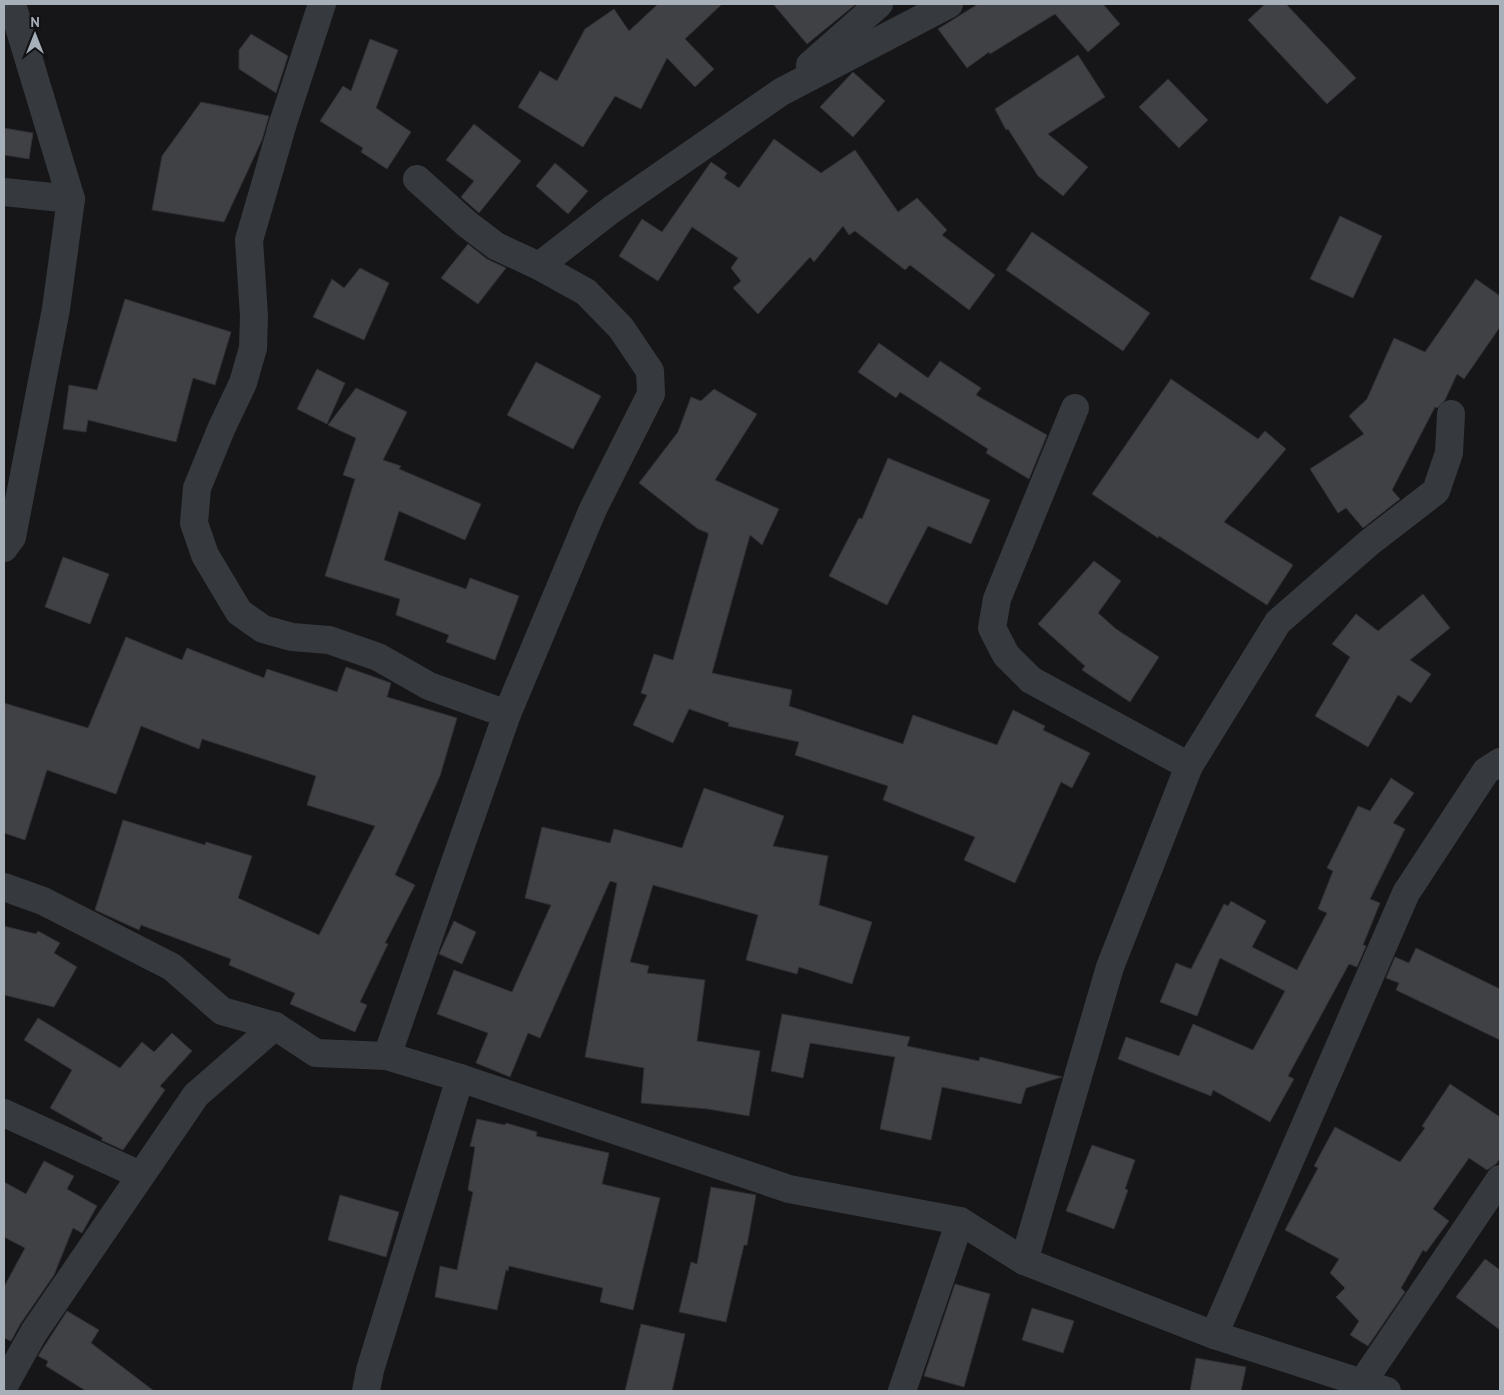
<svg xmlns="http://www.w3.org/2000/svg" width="1504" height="1395" font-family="'PT Sans',sans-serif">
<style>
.building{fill:#404145;stroke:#303034}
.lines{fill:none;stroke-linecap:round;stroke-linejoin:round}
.street{stroke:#36393d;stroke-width:28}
</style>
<rect width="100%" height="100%" fill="#161618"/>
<g class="building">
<path d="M 658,4 L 722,4 L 685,39 L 714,69 L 695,87 L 667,58 L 641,109 L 615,96 L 583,147 L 518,107 L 540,71 L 557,81 L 585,29 L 614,9 L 629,31 Z"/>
<path d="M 773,4 L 856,4 L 807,44 Z"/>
<path d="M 978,4 L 1103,4 L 1120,24 L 1088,52 L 1055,14 L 990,54 L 989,52 L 967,68 L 938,29 Z"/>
<path d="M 1265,4 L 1286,4 L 1356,78 L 1327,104 L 1248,20 Z"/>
<path d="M 251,34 L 288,56 L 276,93 L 239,69 L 239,50 Z"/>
<path d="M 370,39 L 398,50 L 376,108 L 411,132 L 387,169 L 361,152 L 363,148 L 320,121 L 343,86 L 351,91 Z"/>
<path d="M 1078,55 L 1105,97 L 1048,134 L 1088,167 L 1063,196 L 1038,176 L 1008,129 L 1006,130 L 995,109 Z"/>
<path d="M 853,72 L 885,101 L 853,137 L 820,107 Z"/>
<path d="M 1168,79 L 1208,120 L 1179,148 L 1139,107 Z"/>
<path d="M 201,102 L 269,116 L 262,140 L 224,222 L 152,210 L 162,156 Z"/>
<path d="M 474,124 L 521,161 L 479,213 L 461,197 L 474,181 L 446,160 Z"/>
<path d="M 4,128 L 33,133 L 29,159 L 4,155 Z"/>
<path d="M 774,139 L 821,173 L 855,150 L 898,212 L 917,198 L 947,230 L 942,235 L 995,275 L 969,310 L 910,265 L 905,270 L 855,231 L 849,235 L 843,226 L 814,262 L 810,257 L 758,314 L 733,288 L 741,281 L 731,268 L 738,258 L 692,227 L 658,281 L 619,256 L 642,219 L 662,232 L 711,162 L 727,173 L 724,178 L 739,188 Z"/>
<path d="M 555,163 L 588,191 L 568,214 L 536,186 Z"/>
<path d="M 1340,216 L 1382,236 L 1353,298 L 1310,279 Z"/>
<path d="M 1032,232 L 1150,313 L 1123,351 L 1006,270 Z"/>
<path d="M 468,244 L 487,259 L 506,268 L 478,304 L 441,278 Z"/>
<path d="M 360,268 L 389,283 L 364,340 L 313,317 L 332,279 L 344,288 Z"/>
<path d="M 1476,279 L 1500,296 L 1500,327 L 1464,379 L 1457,374 L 1445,400 L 1437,408 L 1435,407 L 1392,490 L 1400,499 L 1363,528 L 1346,508 L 1338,513 L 1310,469 L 1364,434 L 1349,416 L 1367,399 L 1394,338 L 1425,352 Z"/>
<path d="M 125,299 L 231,332 L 215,385 L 193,378 L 176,442 L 88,420 L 86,432 L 63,429 L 69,385 L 97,390 Z"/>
<path d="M 879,343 L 928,378 L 940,361 L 981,388 L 976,395 L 1047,435 L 1029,479 L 986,453 L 988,449 L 900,392 L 896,398 L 858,372 Z"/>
<path d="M 536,362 L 601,396 L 573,449 L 507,415 Z"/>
<path d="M 317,369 L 345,383 L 327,424 L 297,409 Z"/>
<path d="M 1171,379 L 1258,439 L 1265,431 L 1286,449 L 1224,522 L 1293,565 L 1267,605 L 1159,536 L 1158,538 L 1092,494 Z"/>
<path d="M 356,388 L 407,412 L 383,460 L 401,466 L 399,469 L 481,504 L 465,540 L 399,511 L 384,560 L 466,589 L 470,578 L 519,596 L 495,660 L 446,642 L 449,635 L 396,615 L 400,599 L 325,576 L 355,479 L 343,475 L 356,438 L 328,425 Z"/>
<path d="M 714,389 L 757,414 L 715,480 L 779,509 L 762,545 L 750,535 L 712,673 L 792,690 L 789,706 L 903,744 L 913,715 L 997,745 L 1013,710 L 1045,726 L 1043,730 L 1090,753 L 1072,788 L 1061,782 L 1015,883 L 964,860 L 975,837 L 883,800 L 888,786 L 795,755 L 799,742 L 728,726 L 729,723 L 689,709 L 673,743 L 633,725 L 647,695 L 641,693 L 654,654 L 673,660 L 708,536 L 708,533 L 698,529 L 639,483 L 678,432 L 691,397 L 701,401 Z"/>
<path d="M 888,458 L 990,500 L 971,544 L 928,526 L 887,605 L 829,576 L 859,518 L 862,519 Z"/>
<path d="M 63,557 L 109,574 L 90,624 L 45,607 Z"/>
<path d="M 1094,561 L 1121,581 L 1098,613 L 1116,629 L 1159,657 L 1130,702 L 1082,670 L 1085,666 L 1038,624 Z"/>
<path d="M 1423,594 L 1450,628 L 1410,660 L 1431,674 L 1411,703 L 1398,695 L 1368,747 L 1315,716 L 1350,657 L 1332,644 L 1356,614 L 1378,631 Z"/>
<path d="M 126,637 L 182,660 L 187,648 L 264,678 L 267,669 L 337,692 L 346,667 L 391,683 L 387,697 L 457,718 L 440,776 L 395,875 L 415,885 L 385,943 L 388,944 L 360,1002 L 367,1005 L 355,1032 L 290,1004 L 295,993 L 229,965 L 231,959 L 141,925 L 139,930 L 95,910 L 123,820 L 205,845 L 206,842 L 252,856 L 238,898 L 319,935 L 375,826 L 307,805 L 316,776 L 202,739 L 199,749 L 141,726 L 116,794 L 47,770 L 25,840 L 4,833 L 4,703 L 88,728 Z"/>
<path d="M 1391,778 L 1414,793 L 1393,823 L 1405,829 L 1370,899 L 1380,903 L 1363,945 L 1366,946 L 1357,967 L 1349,964 L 1288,1076 L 1294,1079 L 1270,1122 L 1213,1090 L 1211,1096 L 1118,1059 L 1126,1037 L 1179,1056 L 1193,1024 L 1253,1050 L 1285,991 L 1220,958 L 1197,1016 L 1160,1002 L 1176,963 L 1191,969 L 1224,904 L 1228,906 L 1231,901 L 1266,921 L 1252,947 L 1297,970 L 1327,913 L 1318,909 L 1333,871 L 1327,868 L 1358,806 L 1370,811 Z"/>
<path d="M 704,788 L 784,816 L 773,846 L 828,856 L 819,905 L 872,922 L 852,984 L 799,967 L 797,974 L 746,960 L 758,915 L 653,885 L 630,962 L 649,966 L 647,973 L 705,980 L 697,1041 L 760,1051 L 749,1116 L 708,1109 L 641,1103 L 644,1068 L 585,1057 L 617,883 L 610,881 L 540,1038 L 528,1033 L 510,1077 L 476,1063 L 488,1033 L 437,1014 L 454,970 L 512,992 L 551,905 L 525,898 L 542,827 L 610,843 L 614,829 L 682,848 Z"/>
<path d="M 454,921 L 476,932 L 462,964 L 439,954 Z"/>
<path d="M 4,926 L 36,934 L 38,931 L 60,943 L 54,953 L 77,967 L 54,1007 L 4,995 Z"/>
<path d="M 1416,948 L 1500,989 L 1500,1040 L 1396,990 L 1399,983 L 1386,978 L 1395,957 L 1409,963 Z"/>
<path d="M 782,1014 L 910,1037 L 907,1046 L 979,1061 L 980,1057 L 1062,1077 L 1026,1088 L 1021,1104 L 942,1087 L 931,1140 L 880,1129 L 895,1057 L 810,1043 L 803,1078 L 771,1071 Z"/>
<path d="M 38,1018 L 120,1068 L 142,1042 L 154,1052 L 172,1033 L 192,1051 L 160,1086 L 165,1090 L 123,1150 L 101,1140 L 103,1138 L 50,1108 L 72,1070 L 24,1040 Z"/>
<path d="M 1450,1084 L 1500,1117 L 1500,1158 L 1496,1164 L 1487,1170 L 1469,1158 L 1433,1209 L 1449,1221 L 1426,1252 L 1423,1250 L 1401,1288 L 1405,1292 L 1368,1346 L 1350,1335 L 1359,1321 L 1336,1297 L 1345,1288 L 1330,1273 L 1339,1259 L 1285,1230 L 1318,1168 L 1314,1166 L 1335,1127 L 1400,1162 L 1425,1128 L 1422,1126 Z"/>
<path d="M 477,1119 L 505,1125 L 506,1123 L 537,1132 L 536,1136 L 609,1153 L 602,1184 L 660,1198 L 633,1310 L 600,1302 L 603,1288 L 509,1266 L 508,1271 L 506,1270 L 497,1310 L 435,1297 L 440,1266 L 457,1270 L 473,1192 L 468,1190 L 475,1147 L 470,1146 Z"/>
<path d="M 1092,1145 L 1135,1160 L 1125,1189 L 1128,1190 L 1114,1229 L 1066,1211 Z"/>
<path d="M 44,1161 L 74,1176 L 67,1189 L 97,1206 L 82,1233 L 73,1228 L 54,1275 L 21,1323 L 11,1341 L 4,1338 L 4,1287 L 25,1248 L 4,1237 L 4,1182 L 26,1194 Z"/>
<path d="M 711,1187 L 756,1195 L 747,1245 L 744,1245 L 726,1322 L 679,1312 L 691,1262 L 697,1264 Z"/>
<path d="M 340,1195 L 399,1212 L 386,1257 L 328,1240 Z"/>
<path d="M 1485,1259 L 1500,1270 L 1500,1330 L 1456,1297 Z"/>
<path d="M 955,1284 L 990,1294 L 964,1387 L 924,1376 Z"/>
<path d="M 1032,1308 L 1074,1321 L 1063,1353 L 1022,1340 Z"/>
<path d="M 67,1311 L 99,1330 L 91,1343 L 154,1391 L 86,1391 L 46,1366 L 48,1361 L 38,1356 Z"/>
<path d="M 641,1324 L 685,1334 L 672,1391 L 625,1391 Z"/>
<path d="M 1196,1358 L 1246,1367 L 1241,1391 L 1190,1391 Z"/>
</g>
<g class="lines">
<g class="street">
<path d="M 322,4 L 283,123 L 249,240 L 254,316 L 253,348 L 243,383 L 222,427 L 197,488 L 194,523 L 205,555 L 239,612 L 263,629 L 292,637 L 329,640 L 378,657 L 429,686 L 507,714"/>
<path d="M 810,65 L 879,4"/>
<path d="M 4,192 L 71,199"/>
<path d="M 539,266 L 611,210 L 781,92 L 949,4"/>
<path d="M 1075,408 L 997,599 L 992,628 L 1006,655 L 1031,680 L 1189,766"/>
<path d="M 4,548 L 12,537 L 56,309 L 71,199 L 12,4"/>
<path d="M 4,887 L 43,901 L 172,967 L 222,1011 L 275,1026"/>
<path d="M 387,1056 L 507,714 L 593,509 L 651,394 L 650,371 L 621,328 L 586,292 L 539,266 L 496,246 L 467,224 L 417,179"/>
<path d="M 4,1113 L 140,1175"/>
<path d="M 1024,1261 L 1110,967 L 1189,766 L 1278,622 L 1370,542 L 1436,491 L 1449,453 L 1451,414"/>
<path d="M 1214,1335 L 1406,893 L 1486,771 L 1500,762"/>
<path d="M 1362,1383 L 1500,1179"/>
<path d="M 4,1386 L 34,1332 L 196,1095 L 275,1026 L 316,1053 L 387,1056 L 460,1078 L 789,1189 L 960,1221 L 1024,1261 L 1214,1335 L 1387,1391"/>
<path d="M 366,1391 L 370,1370 L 460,1078"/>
<path d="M 902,1391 L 960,1221"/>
</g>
</g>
<rect width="1504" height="1395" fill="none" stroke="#a7afb9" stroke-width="10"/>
<g transform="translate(35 35)" stroke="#111113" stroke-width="4" paint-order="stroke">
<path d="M0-4L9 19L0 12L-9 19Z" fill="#a7afb9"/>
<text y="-8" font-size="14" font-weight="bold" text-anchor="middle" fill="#a7afb9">N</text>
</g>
</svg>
